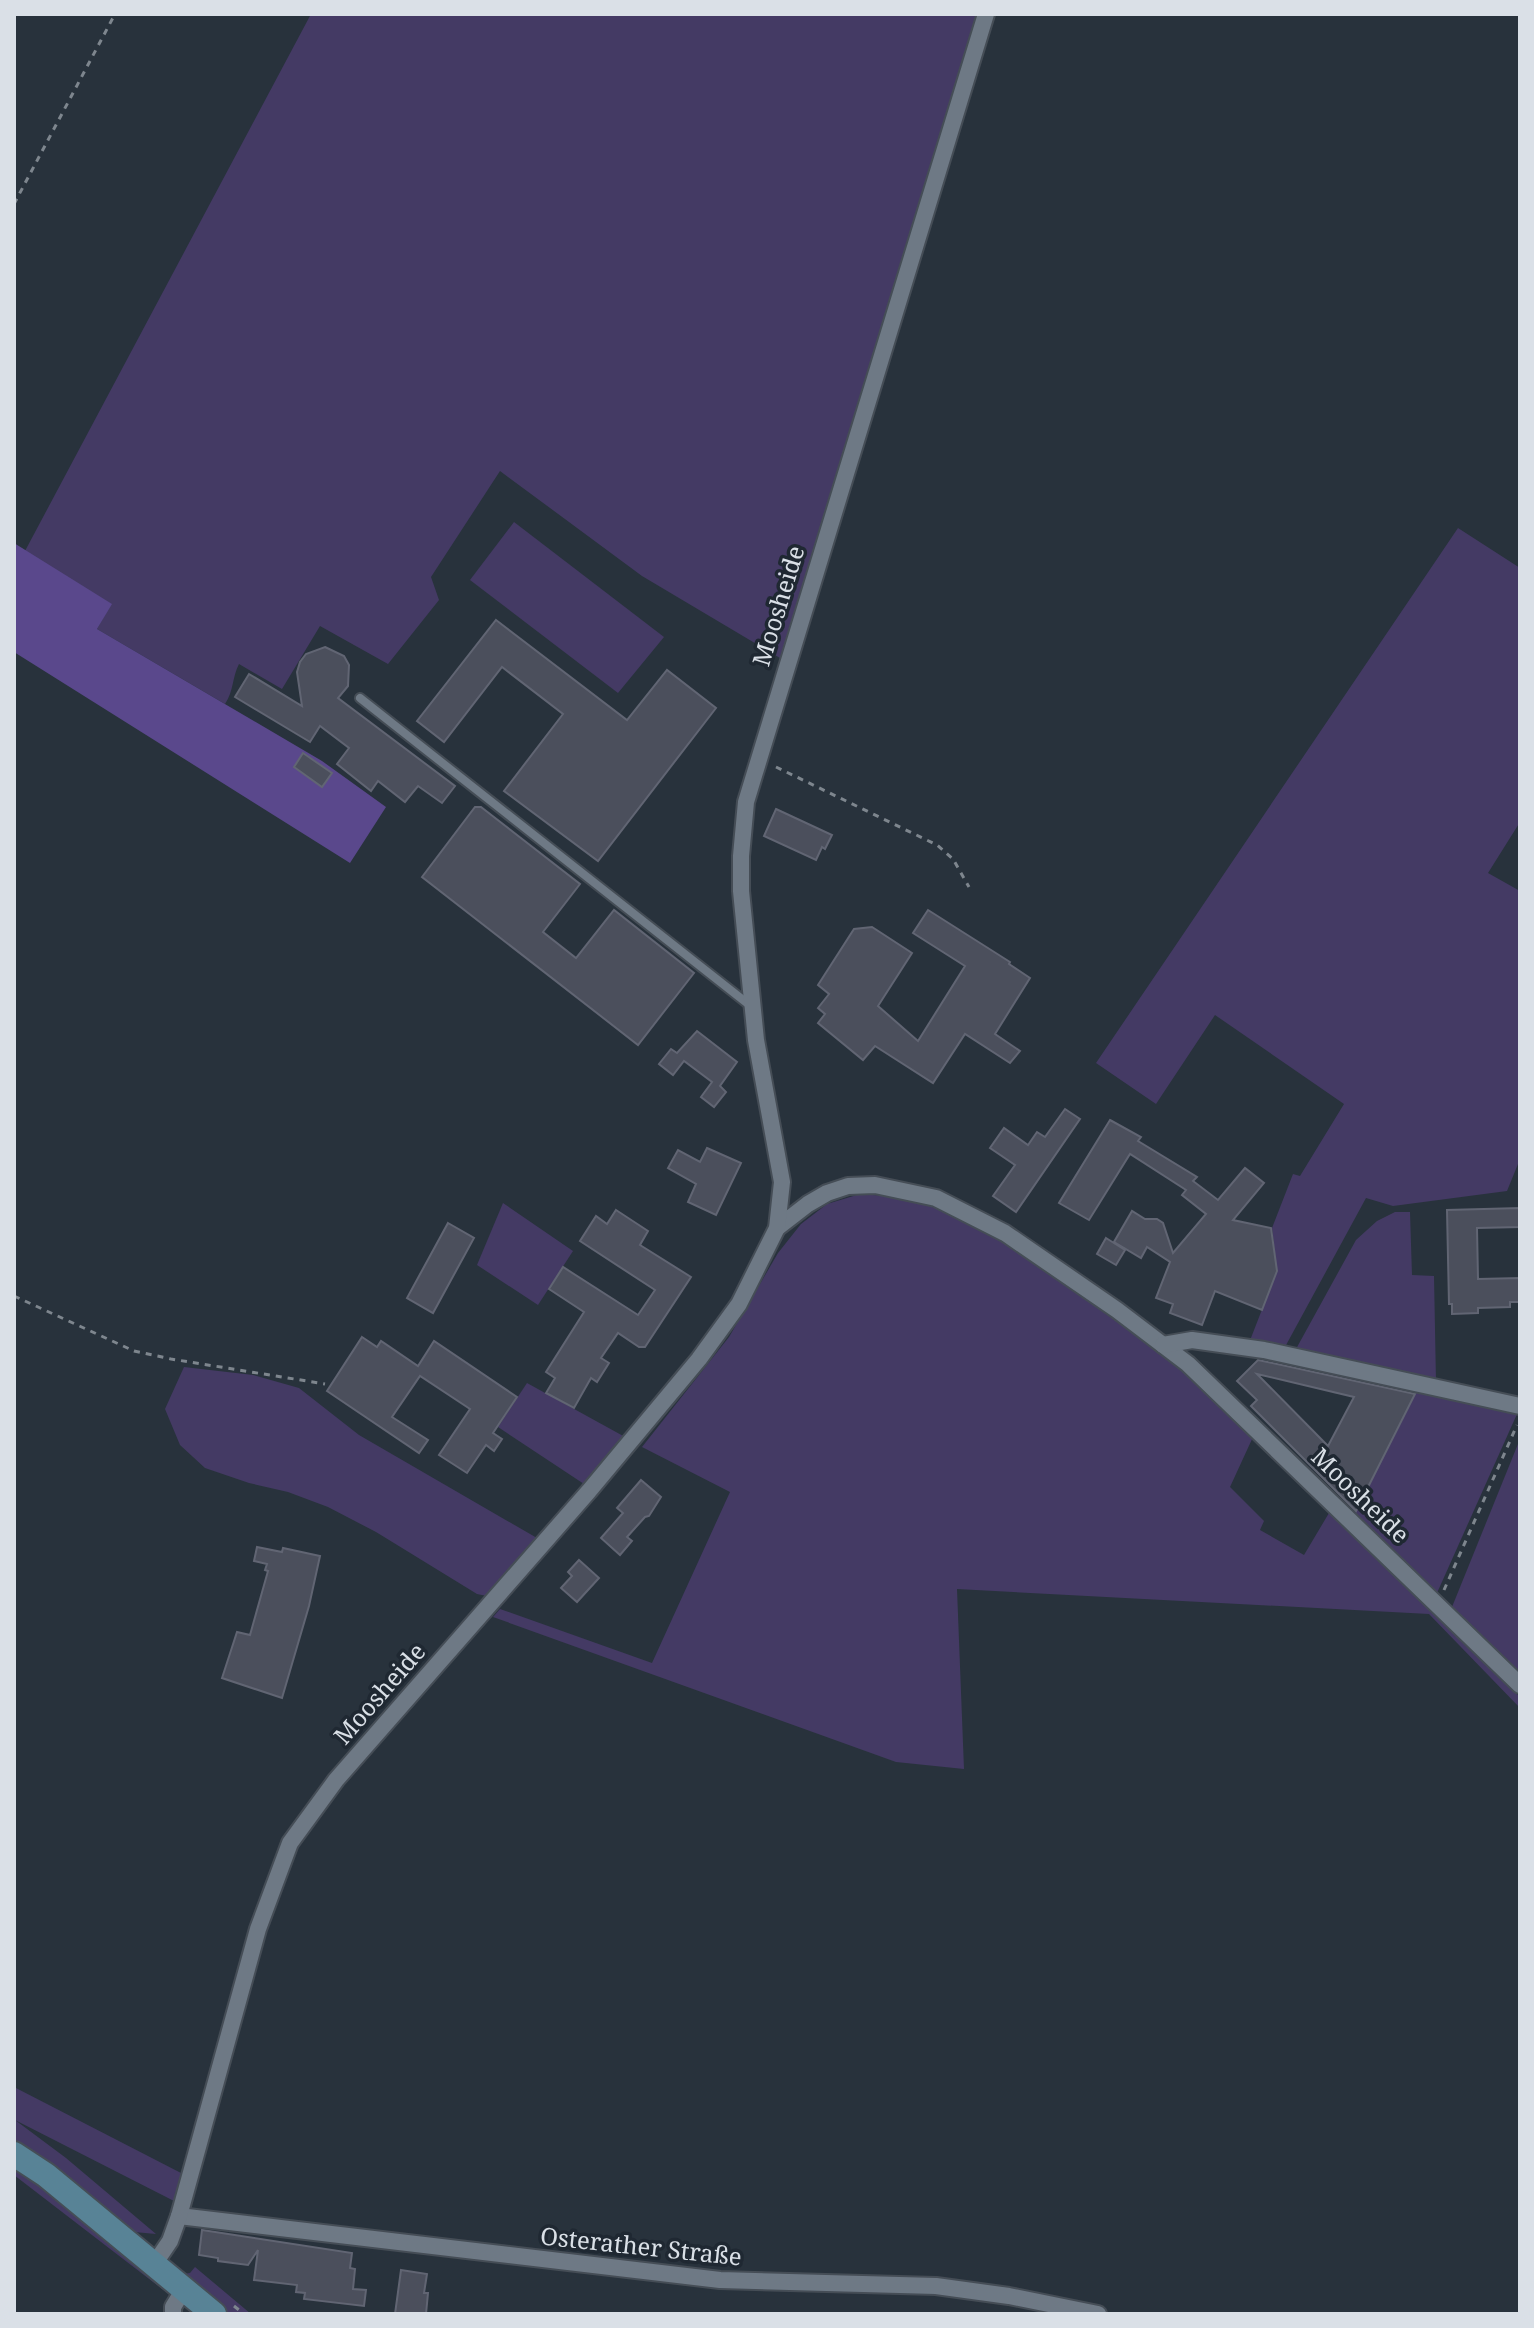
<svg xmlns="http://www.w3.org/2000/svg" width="1534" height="2328" font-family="'Noto Serif',serif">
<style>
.green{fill:#443a64}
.forest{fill:#5a488c}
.building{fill:#4b4f5c;stroke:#616573;stroke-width:2;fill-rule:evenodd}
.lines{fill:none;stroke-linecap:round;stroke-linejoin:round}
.service-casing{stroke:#454d56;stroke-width:12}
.minor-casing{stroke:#454d56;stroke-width:20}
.secondary-casing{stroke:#454d56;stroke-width:28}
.path{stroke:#7e868e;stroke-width:3;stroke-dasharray:6 6;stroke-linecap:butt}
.service{stroke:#6e7985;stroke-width:8}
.minor{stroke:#6e7985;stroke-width:16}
.secondary{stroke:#588396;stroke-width:24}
.labels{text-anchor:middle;stroke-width:7;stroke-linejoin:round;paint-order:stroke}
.street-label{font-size:24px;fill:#dae0e7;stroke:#1f2832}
</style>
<rect width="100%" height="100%" fill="#28323c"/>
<g class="green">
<path d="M 311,14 L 980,14 L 780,658 L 642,576 L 500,471 L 431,577 L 439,600 L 388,664 L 320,626 L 282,689 L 239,664 C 232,677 234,691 225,704 L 97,629 L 111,604 L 25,551 Z"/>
<path d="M 514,522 L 664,637 L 618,693 L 470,580 Z"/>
<path d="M 1458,528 L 1520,568 L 1520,822 L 1488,873 L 1520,891 L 1520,1159 L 1507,1191 L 1393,1206 L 1366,1198 L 1285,1347 L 1249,1343 L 1277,1271 L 1272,1228 L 1293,1174 L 1300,1176 L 1344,1104 L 1215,1015 L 1156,1104 L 1096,1063 Z"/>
<path d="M 860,1194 L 900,1197 L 945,1211 L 995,1237 L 1112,1318 L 1190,1376 L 1253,1437 L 1230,1487 L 1264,1521 L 1260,1530 L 1304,1555 L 1329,1513 L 1520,1697 L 1520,1708 L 1429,1614 L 957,1589 L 964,1769 L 896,1762 L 493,1617 L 500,1609 L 652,1663 L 730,1492 L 642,1447 L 729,1337 L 778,1253 L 801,1224 L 827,1204 Z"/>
<path d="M 503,1203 L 573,1251 L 538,1305 L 477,1265 Z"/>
<path d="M 1395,1212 L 1410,1212 L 1412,1275 L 1434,1276 L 1436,1382 L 1296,1349 L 1356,1240 L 1377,1221 Z"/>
<path d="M 184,1367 L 253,1375 L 299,1388 L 359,1435 L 537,1538 L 487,1596 L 477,1594 L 376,1532 L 328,1507 L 288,1492 L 249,1483 L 205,1468 L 180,1445 L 165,1409 Z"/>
<path d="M 527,1383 L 625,1437 L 584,1484 L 498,1427 Z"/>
<path d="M 1417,1390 L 1517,1414 L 1437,1593 L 1354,1513 Z"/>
<path d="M 1520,1439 L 1520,1672 L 1452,1607 Z"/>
<path d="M 14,2087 L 181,2173 L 174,2201 L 15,2120 L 66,2158 L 156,2234 L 134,2232 L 14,2141 Z"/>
<path d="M 14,2165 L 165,2286 L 170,2295 L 14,2175 Z"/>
<path d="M 195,2267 L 251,2314 L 229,2314 L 183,2274 L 190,2273 Z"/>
</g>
<path class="forest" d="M 14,543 L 112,604 L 97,629 L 322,761 L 386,807 L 350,863 L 14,652 Z"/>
<g class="building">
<path d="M 496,620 L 627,720 L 667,670 L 716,708 L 598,861 L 504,791 L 563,714 L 502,667 L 444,742 L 417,721 Z"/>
<path d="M 325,647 L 344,656 L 349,665 L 348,686 L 338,698 L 455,786 L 442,803 L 418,786 L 405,802 L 378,781 L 371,791 L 337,764 L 349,748 L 320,726 L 310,742 L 235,697 L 249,674 L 302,706 L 297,672 L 300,662 L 306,654 Z"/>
<path d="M 303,753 L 332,773 L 322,787 L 294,767 Z"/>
<path d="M 475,807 L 481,807 L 580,884 L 543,932 L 576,958 L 614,910 L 694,973 L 638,1045 L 422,877 Z"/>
<path d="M 776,809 L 832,835 L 825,849 L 822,847 L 816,860 L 764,836 Z"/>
<path d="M 928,910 L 1010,962 L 1009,964 L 1030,978 L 995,1034 L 1020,1051 L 1010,1063 L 965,1034 L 933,1083 L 875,1046 L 863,1060 L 818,1023 L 825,1014 L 818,1008 L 829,994 L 818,985 L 854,929 L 872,927 L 912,953 L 878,1006 L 918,1041 L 965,966 L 913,933 Z"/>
<path d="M 697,1031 L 737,1062 L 720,1086 L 726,1092 L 714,1107 L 701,1097 L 712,1082 L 684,1061 L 673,1075 L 659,1064 L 671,1049 L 677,1053 Z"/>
<path d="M 1065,1109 L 1080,1119 L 1016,1212 L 993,1196 L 1015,1165 L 990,1148 L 1004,1128 L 1028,1145 L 1037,1132 L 1045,1137 Z"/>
<path d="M 1110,1120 L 1141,1137 L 1138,1141 L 1197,1177 L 1193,1181 L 1218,1200 L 1245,1168 L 1264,1183 L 1233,1220 L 1271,1228 L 1277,1271 L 1262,1310 L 1215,1291 L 1202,1325 L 1170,1313 L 1173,1304 L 1156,1298 L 1170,1262 L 1147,1247 L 1141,1258 L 1114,1242 L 1132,1211 L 1145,1219 L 1157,1219 L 1163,1223 L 1173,1253 L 1206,1214 L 1182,1195 L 1186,1190 L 1130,1154 L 1089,1220 L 1059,1203 Z"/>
<path d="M 707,1148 L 741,1163 L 716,1215 L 688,1202 L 696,1184 L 668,1168 L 678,1150 L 700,1162 Z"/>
<path d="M 1520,1208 L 1520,1227 L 1477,1228 L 1478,1279 L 1520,1278 L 1520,1302 L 1510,1302 L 1510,1307 L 1478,1308 L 1478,1313 L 1452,1314 L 1452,1304 L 1449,1304 L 1447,1210 Z"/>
<path d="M 616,1210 L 648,1231 L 640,1245 L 691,1277 L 645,1347 L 639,1347 L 618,1333 L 601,1358 L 609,1363 L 597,1382 L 591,1378 L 574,1408 L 546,1393 L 555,1378 L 546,1372 L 584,1312 L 549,1289 L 563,1267 L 638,1315 L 655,1290 L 580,1241 L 596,1216 L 607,1224 Z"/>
<path d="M 448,1223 L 474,1238 L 433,1313 L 407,1298 Z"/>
<path d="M 1106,1238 L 1125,1250 L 1116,1265 L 1097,1254 Z"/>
<path d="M 362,1337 L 377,1347 L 381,1341 L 418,1366 L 434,1341 L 517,1397 L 493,1433 L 502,1439 L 494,1451 L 486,1445 L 467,1473 L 439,1455 L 470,1409 L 420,1376 L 392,1417 L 428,1440 L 419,1453 L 327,1391 Z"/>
<path d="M 1258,1360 L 1415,1394 L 1356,1511 L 1251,1406 L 1257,1400 L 1237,1381 ZM 1257,1374 L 1354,1397 L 1328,1446 Z"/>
<path d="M 641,1480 L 661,1497 L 649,1516 L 645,1517 L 627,1537 L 632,1541 L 620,1555 L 601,1538 L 623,1513 L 617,1508 Z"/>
<path d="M 257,1547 L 282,1552 L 283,1548 L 320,1556 L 309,1606 L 282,1698 L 222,1678 L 237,1632 L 250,1635 L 268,1571 L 265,1570 L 267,1564 L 254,1561 Z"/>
<path d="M 579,1560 L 599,1578 L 577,1602 L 561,1588 L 572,1576 L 568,1572 Z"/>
<path d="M 202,2230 L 352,2253 L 350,2268 L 355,2269 L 353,2289 L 366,2290 L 364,2306 L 304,2299 L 305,2293 L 296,2292 L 297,2285 L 254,2280 L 258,2250 L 248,2265 L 218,2261 L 218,2258 L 199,2255 Z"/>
<path d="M 401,2270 L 427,2274 L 424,2293 L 428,2293 L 426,2314 L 395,2314 Z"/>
</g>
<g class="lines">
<g class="service-casing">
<path id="service" d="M 360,698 L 752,1007"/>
</g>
<g class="minor-casing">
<g id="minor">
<path d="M 777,1228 L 808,1204 L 827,1193 L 848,1186 L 875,1185 L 936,1198 L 1005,1233 L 1117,1310 L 1188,1364 L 1520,1685"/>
<path d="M 1163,1345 L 1192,1340 L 1264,1350 L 1520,1406"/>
<path d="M 179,2216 L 720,2280 L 936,2286 L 1009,2296 L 1098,2314"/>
<path d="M 155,2263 L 170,2241 L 179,2216 L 258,1929 L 290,1843 L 336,1780 L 589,1491 L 699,1359 L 739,1304 L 777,1228 L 782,1182 L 756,1040 L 741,891 L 741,856 L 746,802 L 986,14"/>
<path d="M 173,2314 L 173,2307 L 184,2289"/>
</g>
</g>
<g class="secondary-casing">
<path id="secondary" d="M 14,2154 L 46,2175 L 214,2314"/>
</g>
<g class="path">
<path d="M 14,204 L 115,14"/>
<path d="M 776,767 L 937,845 L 953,859 L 969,887"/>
<path d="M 14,1296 L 134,1351 L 171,1359 L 325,1384"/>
<path d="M 1444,1590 L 1517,1425"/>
<path d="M 234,2306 L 244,2314"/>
</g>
<use href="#service" class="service"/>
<use href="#minor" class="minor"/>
<use href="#secondary" class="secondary"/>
</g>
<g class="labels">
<g class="street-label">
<text transform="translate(779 606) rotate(-73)" y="8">Moosheide</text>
<text transform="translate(1360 1496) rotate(44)" y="8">Moosheide</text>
<text transform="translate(380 1694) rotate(-49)" y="8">Moosheide</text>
<text transform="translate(641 2247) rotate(6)" y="8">Osterather Straße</text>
</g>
</g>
<rect width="1534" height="2328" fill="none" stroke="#dae0e7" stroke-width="32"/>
</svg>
